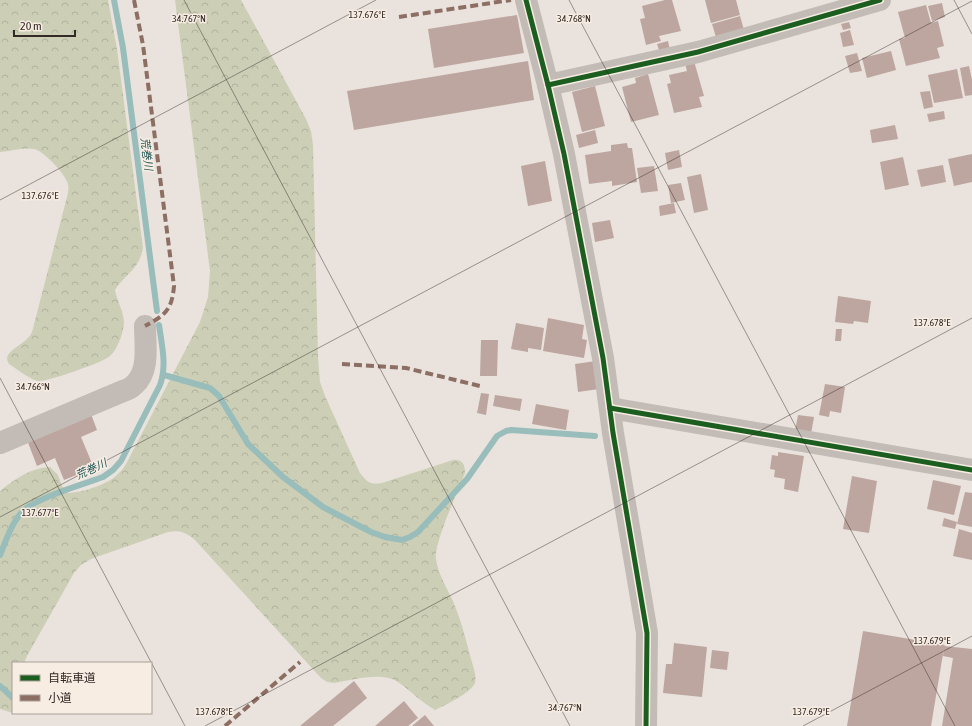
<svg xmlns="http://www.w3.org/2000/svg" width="972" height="726" font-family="'Asap Condensed','Noto Sans JP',sans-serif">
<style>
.forest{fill:url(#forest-crowns)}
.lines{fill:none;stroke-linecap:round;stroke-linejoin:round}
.stream{stroke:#99bdbb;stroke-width:6}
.building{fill:#bda69f}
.minor{stroke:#c3bbb6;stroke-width:22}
.quiet{stroke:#8d6e63;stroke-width:4;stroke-dasharray:8 4;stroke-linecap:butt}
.cycleway-casing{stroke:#f8ede3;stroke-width:8}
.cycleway{stroke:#1b5e20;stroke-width:5}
.ticks{fill:none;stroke:#332925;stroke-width:1;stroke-opacity:0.45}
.labels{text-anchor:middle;stroke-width:3;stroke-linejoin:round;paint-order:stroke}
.water-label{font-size:11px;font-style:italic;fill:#1c5353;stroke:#f8ede3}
.ticks-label{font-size:10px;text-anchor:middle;fill:#332925;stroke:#f8ede3;stroke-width:3;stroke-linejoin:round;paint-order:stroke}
</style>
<defs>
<pattern id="forest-crowns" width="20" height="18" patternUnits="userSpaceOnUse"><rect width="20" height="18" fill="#cccfb6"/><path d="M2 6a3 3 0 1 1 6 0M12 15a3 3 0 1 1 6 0" fill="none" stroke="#b0b29c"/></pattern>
</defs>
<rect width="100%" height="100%" fill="#eae3dd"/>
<g class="forest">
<path d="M 0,0 L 108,0 L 117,49 L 143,248 C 139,270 126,273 115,290 C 117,301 124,312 124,323 C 123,333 118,349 110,356 C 104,362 47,382 38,381 C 29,379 17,369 9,364 C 0,351 26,346 32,332 L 68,193 C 68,191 69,187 68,184 C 66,175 43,150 34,149 C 23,147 11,151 0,152 Z"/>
<path d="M 175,0 L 241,0 L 306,119 L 311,131 L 313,145 L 318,357 L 320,382 L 325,396 L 360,473 C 367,482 370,485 382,483 L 453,460 C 462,459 465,464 465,473 C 458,491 434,543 436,559 C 438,574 447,588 453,601 C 461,620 466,640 471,659 C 473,666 477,676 475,683 C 472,692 444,706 435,710 C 421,702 411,691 398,682 C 383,671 351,680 334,683 L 327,682 L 321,678 L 194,539 C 185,532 179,530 168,532 L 91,559 L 81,565 L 74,573 L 27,656 L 24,663 L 13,663 L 13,713 L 0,709 L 0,491 C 15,479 30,468 50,467 L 58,475 L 62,486 L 68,493 C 81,493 109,484 118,474 C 121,471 124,468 126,464 L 200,322 L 208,297 L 210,271 Z"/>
</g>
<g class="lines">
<g class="stream">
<path d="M 114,0 L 123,48 L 157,311"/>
<path d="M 164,375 L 210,388 L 219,396 L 248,444 L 283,477 L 323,507 L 371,532 L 385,537 L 402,540 L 410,537 L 418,532 L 467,479 L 497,436 L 506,431 L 511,430 L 595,436"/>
<path d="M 0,555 C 6,541 11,524 22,512 C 35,498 84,484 103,477 L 113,470 L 121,461 L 160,385 C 167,366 162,346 159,325"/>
<path d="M 0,686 L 13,698"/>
</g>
</g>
<g class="building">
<path d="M 665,0 L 672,0 L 681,31 L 659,36 L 661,41 L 646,45 L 640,19 L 645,18 L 642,6 Z"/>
<path d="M 705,0 L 736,0 L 740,15 L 711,23 Z"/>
<path d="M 942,3 L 945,17 L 932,21 L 928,6 Z"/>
<path d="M 926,5 L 931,23 L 938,21 L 944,46 L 937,48 L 940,58 L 906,66 L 899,39 L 905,38 L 898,12 Z"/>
<path d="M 517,15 L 524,53 L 434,68 L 428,29 Z"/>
<path d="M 740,16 L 744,30 L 716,37 L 712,24 Z"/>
<path d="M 849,22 L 851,28 L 843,30 L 841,24 Z"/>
<path d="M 850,30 L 854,45 L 843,47 L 840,33 Z"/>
<path d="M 668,41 L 670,50 L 660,53 L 657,44 Z"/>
<path d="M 891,51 L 896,70 L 867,78 L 862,58 Z"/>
<path d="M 857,53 L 862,71 L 850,73 L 845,56 Z"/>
<path d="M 528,61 L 534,100 L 354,130 L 347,91 Z"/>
<path d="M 694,61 L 704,96 L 699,97 L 702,107 L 674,113 L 667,84 L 671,83 L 669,75 L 687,71 L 685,63 Z"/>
<path d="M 969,66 L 972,80 L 972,95 L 965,96 L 960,68 Z"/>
<path d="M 957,69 L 963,98 L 934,103 L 928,75 Z"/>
<path d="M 648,74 L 659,115 L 631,122 L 622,87 L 636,83 L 635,78 Z"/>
<path d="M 595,86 L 605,126 L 582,132 L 572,92 Z"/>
<path d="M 930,91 L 933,107 L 924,109 L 920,92 Z"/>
<path d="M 944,111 L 945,119 L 929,122 L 927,114 Z"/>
<path d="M 895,125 L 898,139 L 872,143 L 870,130 Z"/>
<path d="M 595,130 L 598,143 L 579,148 L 576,135 Z"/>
<path d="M 627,143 L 628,148 L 632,148 L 637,182 L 612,186 L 612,181 L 589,184 L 585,155 L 611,151 L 611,145 Z"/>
<path d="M 679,150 L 682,167 L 668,170 L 665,153 Z"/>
<path d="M 972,154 L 972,182 L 954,186 L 948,159 Z"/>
<path d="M 903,157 L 909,185 L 885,190 L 880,162 Z"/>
<path d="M 545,161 L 552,201 L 528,206 L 521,166 Z"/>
<path d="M 943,165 L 946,182 L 921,187 L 917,170 Z"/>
<path d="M 654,166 L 658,191 L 641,193 L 637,168 Z"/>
<path d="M 701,174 L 708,210 L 694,213 L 687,177 Z"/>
<path d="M 681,183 L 685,200 L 671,203 L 668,185 Z"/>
<path d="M 674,203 L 676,213 L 660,216 L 659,206 Z"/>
<path d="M 610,220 L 614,238 L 595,242 L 592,223 Z"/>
<path d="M 838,296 L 871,301 L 868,323 L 854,321 L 853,324 L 835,322 Z"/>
<path d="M 548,318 L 584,325 L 582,339 L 587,340 L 584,358 L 543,351 Z"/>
<path d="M 516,323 L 544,328 L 541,350 L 528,348 L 528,352 L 511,349 Z"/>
<path d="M 836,329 L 842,329 L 841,341 L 835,341 Z"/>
<path d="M 481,340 L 498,340 L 497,376 L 480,376 Z"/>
<path d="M 596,361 L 599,389 L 578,392 L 575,364 Z"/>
<path d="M 825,384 L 845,387 L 841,413 L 830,411 L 829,417 L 819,415 Z"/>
<path d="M 481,393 L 489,394 L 486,415 L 477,413 Z"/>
<path d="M 495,395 L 522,399 L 520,411 L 493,406 Z"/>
<path d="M 536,404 L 569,410 L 566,430 L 532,424 Z"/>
<path d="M 91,414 L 97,430 L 81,437 L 94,468 L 64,480 L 55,458 L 37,466 L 27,440 Z"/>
<path d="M 798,415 L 814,417 L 811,434 L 795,431 Z"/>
<path d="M 778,452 L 804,456 L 798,492 L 784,489 L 785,479 L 774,477 L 775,470 L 770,469 L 772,455 L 778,456 Z"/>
<path d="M 852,476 L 877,481 L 869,533 L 843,529 Z"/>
<path d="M 933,480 L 961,486 L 954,515 L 927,509 Z"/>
<path d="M 965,492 L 972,493 L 972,527 L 957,524 Z"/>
<path d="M 944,518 L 957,522 L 955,529 L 942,526 Z"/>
<path d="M 959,529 L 972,533 L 972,560 L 953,556 Z"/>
<path d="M 863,631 L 945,645 L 944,646 L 972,649 L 972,726 L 942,726 L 953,658 L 943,656 L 944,648 L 931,726 L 847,726 Z"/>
<path d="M 674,643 L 707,647 L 702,697 L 663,693 L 666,664 L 672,664 Z"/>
<path d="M 712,650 L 729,652 L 727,670 L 710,668 Z"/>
<path d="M 354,681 L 367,698 L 333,726 L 300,726 Z"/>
<path d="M 404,701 L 418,718 L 408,726 L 375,726 Z"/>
<path d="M 425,715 L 434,726 L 412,726 Z"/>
</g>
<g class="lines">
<g class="minor">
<path d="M 526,0 L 548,85 L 564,154 L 603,358 L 613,433 L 647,633 L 646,726"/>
<path d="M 548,85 L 698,52 L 880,0"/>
<path d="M 610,408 L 972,470"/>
<path d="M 0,443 L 123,391 C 127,390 131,388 134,385 C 150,371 145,345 145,326"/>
</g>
<g class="quiet">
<path d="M 134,0 L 143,45 L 174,286 C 172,309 166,315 145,326"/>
<path d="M 399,17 L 511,0"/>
<path d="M 342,364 L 406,368 L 480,386"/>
<path d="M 225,726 L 300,662"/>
</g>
<g class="cycleway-casing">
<g id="cycleway">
<path d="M 526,0 L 548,85 L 564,154 L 603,358 L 613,433 L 647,633 L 646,726"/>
<path d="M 548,85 L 698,52 L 880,0"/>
<path d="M 610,408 L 972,470"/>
</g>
</g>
<use href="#cycleway" class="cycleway"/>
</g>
<path class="ticks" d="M 184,0 L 570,726M 569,0 L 955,726M 954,0 L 972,34M 0,200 L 376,0M 0,378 L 185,726M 0,517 L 972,1M 205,726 L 972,318M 803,726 L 972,636"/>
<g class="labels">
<g class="water-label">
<text transform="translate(147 154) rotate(83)" y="4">荒巻川</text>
<text transform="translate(91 469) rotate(-25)" y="4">荒巻川</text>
</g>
</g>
<g class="ticks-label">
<text x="367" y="18">137.676°E</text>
<text x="189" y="22">34.767°N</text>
<text x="574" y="22">34.768°N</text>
<text x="40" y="199">137.676°E</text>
<text x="932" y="326">137.678°E</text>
<text x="33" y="390">34.766°N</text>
<text x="40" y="516">137.677°E</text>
<text x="932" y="644">137.679°E</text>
<text x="565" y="711">34.767°N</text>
<text x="214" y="715">137.678°E</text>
<text x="811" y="715">137.679°E</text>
</g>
<rect x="12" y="662" width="140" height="52" fill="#f8ede3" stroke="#a99f97"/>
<rect x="20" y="675" width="20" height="6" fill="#1b5e20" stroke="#a99f97"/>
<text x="48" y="682" font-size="12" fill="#332925">自転車道</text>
<rect x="20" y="695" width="20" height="6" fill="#8d6e63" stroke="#a99f97"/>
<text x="48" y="702" font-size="12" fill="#332925">小道</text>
<path d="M14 30v6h61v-6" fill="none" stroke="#332925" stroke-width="2"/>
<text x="20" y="30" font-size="12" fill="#332925" stroke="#f8ede3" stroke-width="3" paint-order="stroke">20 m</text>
</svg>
